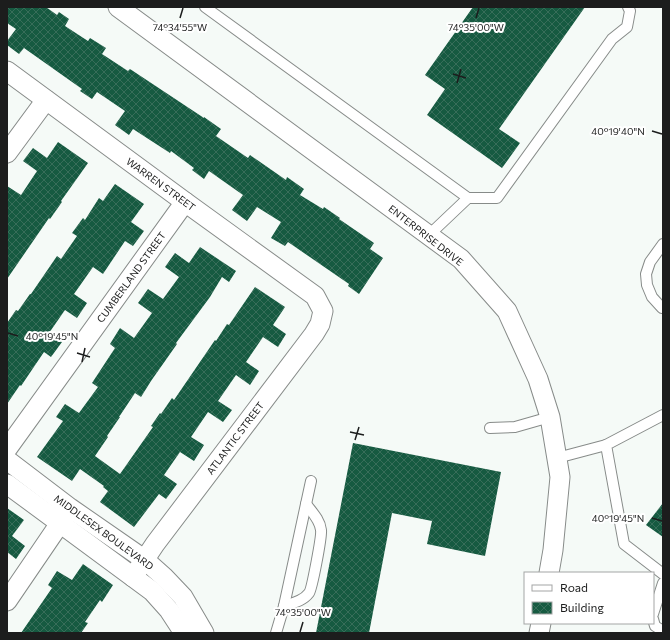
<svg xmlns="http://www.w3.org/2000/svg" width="670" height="640" font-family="Commissioner,sans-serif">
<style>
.building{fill:url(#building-cross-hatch)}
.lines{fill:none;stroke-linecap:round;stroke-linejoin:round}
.service-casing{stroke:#878b89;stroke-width:12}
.minor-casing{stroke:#878b89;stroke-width:21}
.service{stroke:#fff;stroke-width:10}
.minor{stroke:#fff;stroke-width:19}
.ticks{fill:none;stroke:#1c1d1d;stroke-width:1.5}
.labels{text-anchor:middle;stroke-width:4;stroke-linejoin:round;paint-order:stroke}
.street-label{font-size:10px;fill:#1c1d1d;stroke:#fff}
.ticks-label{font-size:10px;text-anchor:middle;fill:#1c1d1d;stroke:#fff;stroke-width:4;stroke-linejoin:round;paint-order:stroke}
</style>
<defs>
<pattern id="building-cross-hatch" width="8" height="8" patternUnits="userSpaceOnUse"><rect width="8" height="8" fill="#165a41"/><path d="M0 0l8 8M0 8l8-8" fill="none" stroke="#376d59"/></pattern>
</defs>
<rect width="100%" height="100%" fill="#f5faf7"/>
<g class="building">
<path d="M 7,7 L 46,7 L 57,15 L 59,12 L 69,19 L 65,26 L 88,41 L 90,38 L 106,48 L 102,54 L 128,71 L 130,69 L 204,118 L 204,117 L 221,129 L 216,136 L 248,158 L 250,155 L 286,180 L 287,177 L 304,189 L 300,195 L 323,209 L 324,207 L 340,218 L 339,219 L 374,243 L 370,249 L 383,258 L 359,294 L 348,286 L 349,284 L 288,242 L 285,246 L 271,238 L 281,222 L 257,207 L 247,221 L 232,210 L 243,195 L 209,171 L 204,179 L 192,170 L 194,168 L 171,151 L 170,153 L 133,129 L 129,135 L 115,125 L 125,111 L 97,92 L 92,99 L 80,91 L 82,89 L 24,48 L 19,54 L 7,45 L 7,41 L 16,29 L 7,23 Z"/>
<path d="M 473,7 L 585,7 L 499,129 L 520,143 L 502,168 L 427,115 L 445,89 L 425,75 Z"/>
<path d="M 58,142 L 88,163 L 61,201 L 62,202 L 50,219 L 49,218 L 7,279 L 7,186 L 21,195 L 37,171 L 23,161 L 33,148 L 47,158 Z"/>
<path d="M 115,184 L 144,204 L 131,222 L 144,231 L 133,246 L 125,241 L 103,274 L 93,267 L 74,294 L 87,303 L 77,318 L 65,310 L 49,333 L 62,342 L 51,357 L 44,352 L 21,386 L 20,385 L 7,404 L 7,323 L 16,310 L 18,311 L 30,294 L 31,294 L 57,256 L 61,259 L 77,236 L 72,233 L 83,218 L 85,220 L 99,198 L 103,201 Z"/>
<path d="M 200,247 L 236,271 L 229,282 L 222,277 L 210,297 L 176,343 L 177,344 L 151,381 L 141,397 L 135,393 L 119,417 L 120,417 L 107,436 L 108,437 L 95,456 L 120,474 L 153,427 L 151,426 L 160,413 L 161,414 L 172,398 L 174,400 L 215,340 L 216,341 L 227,324 L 229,325 L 255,287 L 285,307 L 273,325 L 286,334 L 278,347 L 263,337 L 246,362 L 259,371 L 250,385 L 236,375 L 218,401 L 232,410 L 223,422 L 208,412 L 191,437 L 204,445 L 194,461 L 180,452 L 164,475 L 177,484 L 166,499 L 159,494 L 134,527 L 100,502 L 108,491 L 103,487 L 104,486 L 80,469 L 72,481 L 37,457 L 63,421 L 56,417 L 65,404 L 79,413 L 98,387 L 92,383 L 115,348 L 110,344 L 120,328 L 134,338 L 152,313 L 138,303 L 148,289 L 163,299 L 179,277 L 165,267 L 175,253 L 189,263 Z"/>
<path d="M 353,443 L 501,472 L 485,556 L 427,544 L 432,521 L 392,513 L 369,633 L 316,633 Z"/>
<path d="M 663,503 L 663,537 L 646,525 Z"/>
<path d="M 7,508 L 24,520 L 12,536 L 25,546 L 16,559 L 7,552 Z"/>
<path d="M 83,564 L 113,585 L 102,602 L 100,600 L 85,622 L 88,623 L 81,633 L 21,633 L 52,588 L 48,585 L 57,571 L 72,580 Z"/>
</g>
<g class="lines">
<g class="service-casing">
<g id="service">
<path d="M 205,7 L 468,198"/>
<path d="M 429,235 L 468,198 L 497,198 L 612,39 L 627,27 L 630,11 L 628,7"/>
<path d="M 662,308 L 652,297 L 647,285 L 646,274 L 650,262 L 663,244"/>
<path d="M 663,415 L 606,445 L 624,544 L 663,574"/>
<path d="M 490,428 L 515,427 L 550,417"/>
<path d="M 557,458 L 606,445"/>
<path d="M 284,606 C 293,603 303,601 309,593 C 312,589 322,536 321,530 C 320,520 312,512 306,504"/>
<path d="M 653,614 L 663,583"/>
<path d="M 653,619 L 655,626 L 663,631"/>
<path d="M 276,633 L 284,606 L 311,481"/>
</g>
</g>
<g class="minor-casing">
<g id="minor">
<path d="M 118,7 L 461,259 L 507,311 L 538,379 L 550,417 L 560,477 L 553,550 L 549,573"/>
<path d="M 7,71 L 185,202 L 315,296 L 323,311 L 320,324 L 314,334 L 155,544 L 133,577"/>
<path d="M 7,153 L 46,100"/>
<path d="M 7,449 L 185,202"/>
<path d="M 7,460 L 70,508 L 145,560 L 164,577 L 183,597 L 204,633"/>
<path d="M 7,484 L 152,591 L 169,610 L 184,633"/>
<path d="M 7,601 L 67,513"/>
<path d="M 539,633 L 541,623"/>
</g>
</g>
<use href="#service" class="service"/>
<use href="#minor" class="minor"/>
</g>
<path class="ticks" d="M 180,18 L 183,8M 476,18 L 479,8M 453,74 L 466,78M 457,83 L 461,69M 652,131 L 662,134M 8,333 L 18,336M 77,353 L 90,357M 82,362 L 85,348M 350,432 L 364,435M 355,440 L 359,427M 652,518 L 662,521M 300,632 L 303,622"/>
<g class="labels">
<g class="street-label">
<text transform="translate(161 184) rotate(36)" y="4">WARREN STREET</text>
<text transform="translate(426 235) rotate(38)" y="4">ENTERPRISE DRIVE</text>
<text transform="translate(131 277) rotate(-54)" y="4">CUMBERLAND STREET</text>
<text transform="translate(235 438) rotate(-53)" y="4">ATLANTIC STREET</text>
<text transform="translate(104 532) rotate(36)" y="4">MIDDLESEX BOULEVARD</text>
</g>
</g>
<g class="ticks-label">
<text x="180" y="31">74°34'55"W</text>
<text x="476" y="31">74°35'00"W</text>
<text x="618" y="135">40°19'40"N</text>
<text x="52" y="340">40°19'45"N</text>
<text x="618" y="522">40°19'45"N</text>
<text x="303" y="616">74°35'00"W</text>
</g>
<rect width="670" height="640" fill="none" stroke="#1c1d1d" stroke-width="16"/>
<rect x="524" y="572" width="130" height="52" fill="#ffffff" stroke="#a4a5a5"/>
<rect x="532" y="585" width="20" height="6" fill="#ffffff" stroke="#a4a5a5"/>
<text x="560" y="592" font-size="12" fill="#1c1d1d">Road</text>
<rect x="532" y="602" width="20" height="12" fill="url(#building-cross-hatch)" stroke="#a4a5a5"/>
<text x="560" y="612" font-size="12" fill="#1c1d1d">Building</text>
</svg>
